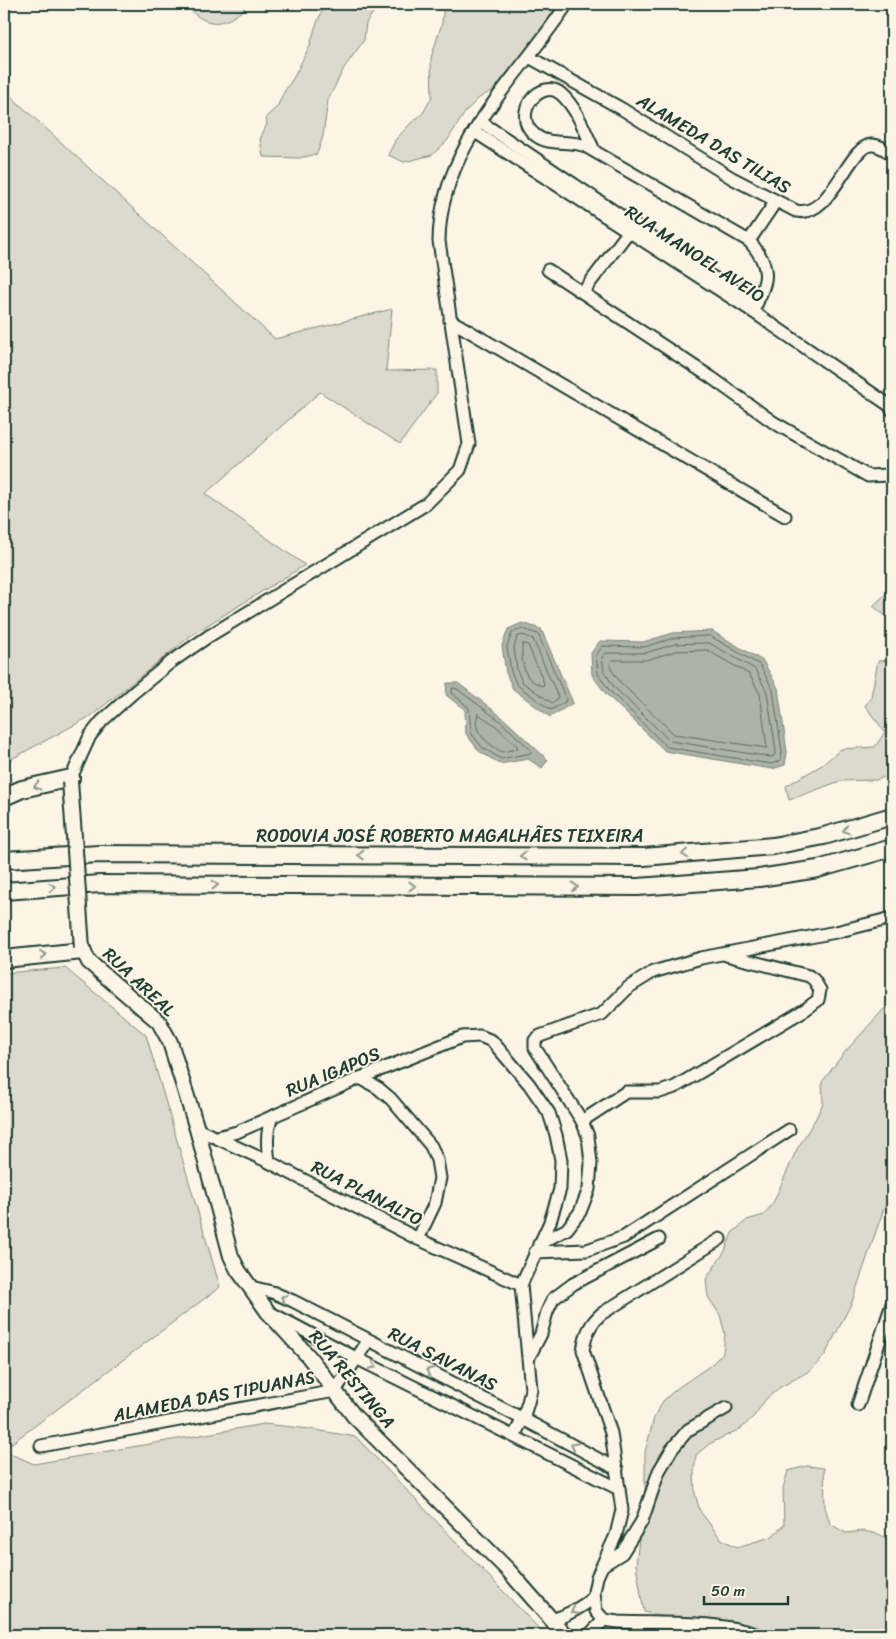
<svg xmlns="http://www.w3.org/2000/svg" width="896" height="1639" font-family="Sriracha,sans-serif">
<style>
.green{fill:#dcdacc;stroke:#7e8c80}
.water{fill:#aeb3a7;stroke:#758479}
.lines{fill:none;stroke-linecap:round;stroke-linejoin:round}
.shore{stroke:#586c62;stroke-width:1}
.minor-casing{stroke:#1f3d34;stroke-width:15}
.major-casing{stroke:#1f3d34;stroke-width:18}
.highway-casing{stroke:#1f3d34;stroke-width:20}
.minor{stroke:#fcf5e5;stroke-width:11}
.major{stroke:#fcf5e5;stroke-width:14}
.highway{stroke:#fcf5e5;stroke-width:16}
.major-bridge-casing{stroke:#1f3d34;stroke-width:18;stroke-linecap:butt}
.major-bridge{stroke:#fcf5e5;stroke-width:14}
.oneway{stroke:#8e998c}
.labels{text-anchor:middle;stroke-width:4;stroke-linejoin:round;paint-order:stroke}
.street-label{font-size:18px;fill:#1f3d34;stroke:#fcf5e5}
</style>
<rect width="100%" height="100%" fill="#fcf5e5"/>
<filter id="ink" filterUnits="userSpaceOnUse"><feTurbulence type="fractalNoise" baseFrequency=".02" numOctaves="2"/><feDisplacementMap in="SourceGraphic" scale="10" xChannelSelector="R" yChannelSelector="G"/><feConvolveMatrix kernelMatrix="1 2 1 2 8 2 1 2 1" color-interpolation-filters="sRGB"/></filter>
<g filter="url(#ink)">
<g class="green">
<path d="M 187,4 L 249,4 C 229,25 207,31 187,6 Z"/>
<path d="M 325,4 L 379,4 L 366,23 L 364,40 L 344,68 L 328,100 L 323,136 L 317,154 L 300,158 L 263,157 L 260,139 L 267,124 L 266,117 L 277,107 L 284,92 L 294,77 L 310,45 L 315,28 Z"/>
<path d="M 444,4 L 558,4 L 520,64 L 507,75 L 495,89 L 479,98 L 466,111 L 447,141 L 432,155 L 404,162 L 388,155 L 396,139 L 410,124 L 423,113 L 432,97 L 431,58 L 442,23 Z"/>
<path d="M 4,90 L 275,339 L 392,309 L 386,371 L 437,370 L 437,393 L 400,444 L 320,392 L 205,494 L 305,565 L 193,634 L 91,716 L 4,763 Z"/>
<path d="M 892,588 L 892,621 L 873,606 Z"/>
<path d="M 892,660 L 892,774 L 876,780 L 840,781 L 789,800 L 786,786 L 822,765 L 841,749 L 875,747 L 885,732 L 865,706 L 871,697 L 878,661 Z"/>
<path d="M 65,968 L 146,1035 L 220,1287 L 4,1449 L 4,973 Z"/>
<path d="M 892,1003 L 892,1198 L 884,1208 L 852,1302 L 825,1355 L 811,1370 L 779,1388 L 766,1399 L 754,1416 L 742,1428 L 709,1444 L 696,1455 L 694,1473 L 695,1494 L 700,1511 L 721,1539 L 737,1547 L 771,1537 L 784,1525 L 783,1488 L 788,1471 L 807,1466 L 824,1468 L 825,1507 L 830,1524 L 846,1533 L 864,1531 L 881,1535 L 892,1543 L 892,1635 L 743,1635 L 673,1617 L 669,1618 L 644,1612 L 636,1565 L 645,1489 L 645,1452 L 654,1418 L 663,1401 L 676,1389 L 711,1365 L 723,1353 L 725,1334 L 720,1315 L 708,1297 L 706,1279 L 725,1251 L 732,1233 L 747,1220 L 764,1215 L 774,1201 L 797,1149 L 816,1118 L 823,1103 L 822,1082 L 844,1053 L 883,1010 Z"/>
<path d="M 264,1424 L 310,1429 L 356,1437 L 545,1635 L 4,1635 L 4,1451 L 34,1464 Z"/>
</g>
<g class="water">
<path d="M 522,623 L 541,629 L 573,703 L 550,717 L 513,689 L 506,673 L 502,646 L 508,629 Z"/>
<path d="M 712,631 L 763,661 L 778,688 L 787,752 L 785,765 L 772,769 L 665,751 L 606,694 L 592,675 L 591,653 L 600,641 L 643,642 L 673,633 Z"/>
<path d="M 447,683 L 458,683 L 502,717 L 548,760 L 542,768 L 528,759 L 500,764 L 479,751 L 466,734 L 465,710 L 446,695 Z"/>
</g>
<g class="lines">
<g class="shore">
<path d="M 523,629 L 538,634 L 566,699 L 565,702 L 551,710 L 517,685 L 511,672 L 507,647 L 512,633 Z"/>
<path d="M 523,635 L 533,639 L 558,697 L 557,699 L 552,703 L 522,682 L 517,670 L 514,648 L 517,637 Z"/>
<path d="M 710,636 L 760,665 L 773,690 L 782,752 L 780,761 L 771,764 L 667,747 L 610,691 L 598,674 L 596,655 L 603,646 L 644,647 L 674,638 Z"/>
<path d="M 709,643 L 755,669 L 767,692 L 776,751 L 774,756 L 771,757 L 670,741 L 614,687 L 604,671 L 602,657 L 606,653 L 645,653 L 675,644 Z"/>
<path d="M 523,644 L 528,645 L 544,683 L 543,686 C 538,685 532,681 528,677 C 523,670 520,652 523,644 Z"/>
<path d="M 676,651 L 707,650 L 749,674 L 760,694 L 767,748 L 674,734 L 620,682 L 611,669 L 610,662 L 612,660 L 646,660 Z"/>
<path d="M 453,688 L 457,689 L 499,720 L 531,750 L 531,753 L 501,759 L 482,747 L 471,733 L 469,708 L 452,693 Z"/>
<path d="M 478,714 L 495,725 L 517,746 L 517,749 L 502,752 C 488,744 471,732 478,714 Z"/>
</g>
<g class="minor-casing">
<g id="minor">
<path d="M 529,57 L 622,109 L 732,178 L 796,211 C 831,219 848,147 871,145 C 878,144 886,150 892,154"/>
<path d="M 481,122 L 709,275 L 757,303"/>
<path d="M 475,132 L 752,311 L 889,405 L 892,410"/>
<path d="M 594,150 C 585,132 577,108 561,94 C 542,77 510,113 534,134 C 548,147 569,139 585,146 L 749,241 C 773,267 768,283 752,311"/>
<path d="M 749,241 L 776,201"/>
<path d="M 548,270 L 712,378 L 773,422 L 868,476 L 888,475 L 892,471"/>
<path d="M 583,292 L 629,231"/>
<path d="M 450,320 L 785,516"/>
<path d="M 71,778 L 90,736 L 102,721 L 133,693 L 171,662 L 209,636 L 426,504 L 460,470 L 469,444 L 439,241 C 440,145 518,79 567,4"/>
<path d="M 360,1078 L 378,1088 L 391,1099 L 431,1146 L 437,1160 L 440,1178 L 435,1203 L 418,1239"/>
<path d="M 582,1121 L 626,1092 L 660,1092 L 675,1087 L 806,1009 L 818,1000 L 820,990 L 814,980 L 809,976 L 726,955"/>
<path d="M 197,1129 L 269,1162 L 418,1239 L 521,1285"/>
<path d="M 217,1137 L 237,1132 L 360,1078 L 462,1037 L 480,1036 L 492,1041 L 529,1084 L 549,1113 L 556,1135 L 561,1160 L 560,1189 L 550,1222 L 521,1285 L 531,1389 C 528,1407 523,1420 514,1436"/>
<path d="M 269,1162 C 267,1146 266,1132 272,1117"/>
<path d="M 539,1244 L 567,1229 L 580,1212 L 589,1189 L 591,1163 L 588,1136 L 582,1121 L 535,1048 L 535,1040 L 540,1036 L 602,1014 L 629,987 L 653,972 L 701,958 L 836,932 L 892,918"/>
<path d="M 535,1252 L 587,1250 L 624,1237 L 789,1130"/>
<path d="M 251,1287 L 272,1292 L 293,1301 L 523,1419 L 617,1469"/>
<path d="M 271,1313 L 356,1358 L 619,1489"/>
<path d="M 529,1357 L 541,1334 L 547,1312 L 553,1299 L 573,1284 L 659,1239"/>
<path d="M 858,1405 L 892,1304"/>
<path d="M 41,1446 L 335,1391 L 368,1341"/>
<path d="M 603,1565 L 622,1553 L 642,1521 L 659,1471 L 672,1449 L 688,1430 L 726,1408"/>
<path d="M 552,1620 C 568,1615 581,1608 594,1597"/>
<path d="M 604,1620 L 596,1611 L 594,1592 L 597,1577 L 616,1535 L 622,1510 L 611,1433 L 583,1350 C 586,1334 589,1325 601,1314 L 720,1239"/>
<path d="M 604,1620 L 618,1622 C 664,1624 715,1620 759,1635"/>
<path d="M 589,1635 L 604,1620"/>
</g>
</g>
<g class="major-casing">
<path id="major" d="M 82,948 L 89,962 L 159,1022 L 170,1042 L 197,1129 L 231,1256 L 238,1270 L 268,1312 L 309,1357 L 354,1416 L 508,1570 L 565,1635"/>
</g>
<g class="highway-casing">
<g id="highway">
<path d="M 4,797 L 22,789 L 71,778"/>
<path d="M 4,860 L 99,854 L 644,857 L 773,846 L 824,836 L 892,816"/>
<path d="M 4,891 L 100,884 L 638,887 L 759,878 L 818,869 L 892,848"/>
<path d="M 4,959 L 83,951"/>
</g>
</g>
<use href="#minor" class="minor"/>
<use href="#major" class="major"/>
<use href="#highway" class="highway"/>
<g class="major-bridge-casing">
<path id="major-bridge" d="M 70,781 L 82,948"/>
</g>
<use href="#major-bridge" class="major-bridge"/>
</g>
<defs><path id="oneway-chevron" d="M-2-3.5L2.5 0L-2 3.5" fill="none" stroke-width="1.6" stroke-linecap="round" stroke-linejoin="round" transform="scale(1.25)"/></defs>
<g class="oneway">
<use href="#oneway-chevron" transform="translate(37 786) rotate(166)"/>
<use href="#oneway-chevron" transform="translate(846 830) rotate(165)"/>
<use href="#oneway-chevron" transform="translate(685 854) rotate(175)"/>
<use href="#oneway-chevron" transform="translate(361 855) rotate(-180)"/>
<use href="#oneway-chevron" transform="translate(523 856) rotate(-180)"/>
<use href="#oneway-chevron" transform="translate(215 885)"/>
<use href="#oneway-chevron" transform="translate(412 886)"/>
<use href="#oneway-chevron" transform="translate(52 887) rotate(-3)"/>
<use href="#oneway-chevron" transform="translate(575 887)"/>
<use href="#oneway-chevron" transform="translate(43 955) rotate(-6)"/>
<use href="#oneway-chevron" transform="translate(284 1298) rotate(-158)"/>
<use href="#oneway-chevron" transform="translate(373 1366) rotate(25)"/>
<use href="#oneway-chevron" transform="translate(429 1371) rotate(-153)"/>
<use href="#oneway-chevron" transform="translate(574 1446) rotate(-152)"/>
<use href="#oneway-chevron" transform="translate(574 1611) rotate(152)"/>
</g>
</g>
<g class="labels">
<g class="street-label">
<text transform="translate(714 144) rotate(31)" y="6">ALAMEDA DAS TILIAS</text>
<text transform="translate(695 254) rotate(33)" y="6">RUA MANOEL AVEIO</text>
<text x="450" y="842">RODOVIA JOSÉ ROBERTO MAGALHÃES TEIXEIRA</text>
<text transform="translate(139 982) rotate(43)" y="6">RUA AREAL</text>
<text transform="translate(333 1072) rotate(-23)" y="6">RUA IGAPOS</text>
<text transform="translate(367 1193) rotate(27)" y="6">RUA PLANALTO</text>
<text transform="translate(443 1359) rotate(27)" y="6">RUA SAVANAS</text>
<text transform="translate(352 1379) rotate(50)" y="6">RUA RESTINGA</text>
<text transform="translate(214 1396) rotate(-11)" y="6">ALAMEDA DAS TIPUANAS</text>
</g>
</g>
<rect width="896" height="1639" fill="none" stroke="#fcf5e5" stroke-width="20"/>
<rect x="10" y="10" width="876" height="1619" fill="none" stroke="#1f3d34" stroke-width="2" filter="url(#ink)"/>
<path d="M704 1596v8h84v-8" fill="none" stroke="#1f3d34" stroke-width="2.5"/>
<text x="711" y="1596" font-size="15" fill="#1f3d34" stroke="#fcf5e5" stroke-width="4" paint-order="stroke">50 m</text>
</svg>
